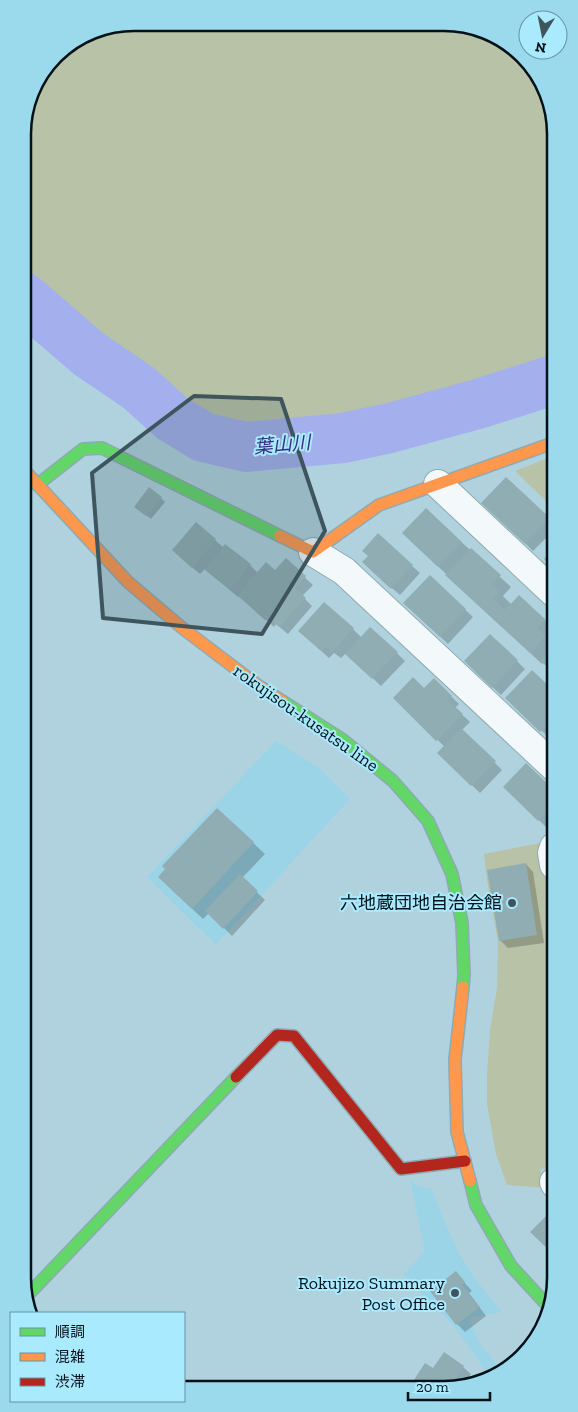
<svg xmlns="http://www.w3.org/2000/svg" width="578" height="1412" font-family="'Zilla Slab','Noto Sans JP',serif">
<style>
.built{fill:#9cd4e7}
.green{fill:#b8c2a6}
.shadow{fill:#0003}
.lines{fill:none;stroke-linecap:round;stroke-linejoin:round}
.river{stroke:#a3b0ed;stroke-width:50}
.building{fill:#90adb3}
.street-casing{stroke:#8eaab3;stroke-width:30}
.fast-casing{stroke:#8eaab3;stroke-width:14}
.slow-casing{stroke:#8eaab3;stroke-width:14}
.jam-casing{stroke:#8eaab3;stroke-width:14}
.street{stroke:#f3f8fa;stroke-width:28}
.fast{stroke:#63d668;stroke-width:11}
.slow{stroke:#ff974d;stroke-width:11}
.jam{stroke:#b3261e;stroke-width:11}
.marked{fill:#3e555d;fill-opacity:0.2;stroke:#3e555d;stroke-width:4;stroke-linejoin:round}
.poi-dot{fill:#3e555d;stroke:#a9eaff;stroke-width:2}
.labels{text-anchor:middle;stroke-width:4;stroke-linejoin:round;paint-order:stroke}
.street-label{font-size:18px;fill:#001118;stroke:#a9eaff}
.poi-label{font-size:18px;fill:#001118;stroke:#a9eaff;text-anchor:end}
.water-label{font-size:19px;font-style:italic;fill:#342b88;stroke:#a9eaff}
.rim{fill:none;stroke:#001118;stroke-width:2.5}
</style>
<rect width="100%" height="100%" fill="#b0d2de"/>
<g class="built">
<path d="M 276,741 L 318,767 L 350,799 L 216,945 L 147,877 Z"/>
<path d="M 410,1180 L 419,1187 L 432,1189 L 446,1226 L 458,1251 L 476,1280 L 502,1312 L 469,1318 L 480,1344 L 500,1369 L 489,1375 L 453,1325 L 403,1275 L 425,1251 Z"/>
</g>
<g class="green">
<path d="M 134,23 L 466,25 L 523,55 L 552,106 L 553,365 L 450,398 L 283,435 L 227,424 L 148,372 L 49,295 L 23,272 L 23,127 L 34,85 L 60,50 L 92,31 Z"/>
<path d="M 553,456 L 553,508 L 515,471 Z"/>
<path d="M 540,843 L 554,926 L 555,1168 L 540,1169 L 546,1188 L 507,1185 L 496,1154 L 487,1104 L 487,1075 L 490,1030 L 497,988 L 498,942 L 487,880 L 484,854 Z"/>
</g>
<g class="shadow">
<path d="M 506,478 L 553,523 L 553,531 L 533,551 L 483,502 Z"/>
<path d="M 161,498 L 165,502 L 151,519 L 139,510 Z"/>
<path d="M 426,510 L 511,587 L 503,596 L 512,605 L 545,621 L 553,629 L 553,634 L 548,640 L 553,646 L 553,672 L 544,662 L 542,664 L 411,541 Z"/>
<path d="M 215,540 L 224,548 L 250,565 L 258,573 L 275,572 L 286,560 L 313,585 L 302,596 L 312,606 L 288,634 L 276,624 L 274,627 L 239,596 L 238,597 L 205,569 L 200,574 L 181,558 Z"/>
<path d="M 369,556 L 412,566 L 420,573 L 400,595 L 371,570 Z"/>
<path d="M 430,577 L 473,617 L 448,644 L 413,611 Z"/>
<path d="M 371,628 L 405,661 L 381,686 L 346,653 L 341,658 L 334,653 L 329,658 L 308,639 L 353,629 L 362,638 Z"/>
<path d="M 490,635 L 525,669 L 501,695 L 473,669 Z"/>
<path d="M 434,680 L 459,704 L 455,708 L 470,722 L 462,730 L 502,770 L 480,793 L 439,753 L 445,747 L 394,698 L 424,690 Z"/>
<path d="M 554,693 L 554,742 L 506,698 Z"/>
<path d="M 526,765 L 554,791 L 554,820 L 546,827 L 505,787 Z"/>
<path d="M 217,809 L 265,854 L 242,878 L 265,900 L 232,936 L 209,913 L 203,919 L 171,889 Z"/>
<path d="M 526,864 L 533,872 L 544,943 L 508,948 L 500,940 Z"/>
<path d="M 456,1273 L 472,1291 L 469,1293 L 486,1316 L 465,1332 L 457,1324 Z"/>
<path d="M 426,1364 L 434,1370 L 463,1367 L 471,1374 L 463,1386 L 411,1386 Z"/>
</g>
<g class="lines">
<path class="river" d="M 23,297 L 89,354 L 139,388 L 172,418 L 203,437 L 246,447 L 343,438 L 390,428 L 478,404 L 553,380"/>
</g>
<g class="building">
<path d="M 506,477 L 550,518 L 525,544 L 481,503 Z"/>
<path d="M 149,487 L 162,497 L 146,516 L 134,507 Z"/>
<path d="M 426,508 L 462,542 L 438,567 L 402,533 Z"/>
<path d="M 196,522 L 216,539 L 192,568 L 172,550 Z"/>
<path d="M 378,533 L 413,565 L 391,589 L 362,562 L 368,556 L 362,551 Z"/>
<path d="M 225,544 L 251,564 L 230,590 L 205,570 Z"/>
<path d="M 471,548 L 501,575 L 492,585 L 500,591 L 493,598 L 505,610 L 519,595 L 546,620 L 537,628 L 546,636 L 530,653 L 445,575 Z"/>
<path d="M 553,550 L 553,568 L 544,559 Z"/>
<path d="M 286,558 L 306,576 L 295,588 L 306,598 L 279,627 L 268,617 L 265,620 L 237,595 L 266,562 L 275,570 Z"/>
<path d="M 430,575 L 466,609 L 440,637 L 403,603 Z"/>
<path d="M 324,602 L 354,628 L 332,652 L 326,646 L 321,651 L 298,631 Z"/>
<path d="M 370,627 L 398,652 L 372,679 L 345,654 Z"/>
<path d="M 490,634 L 518,660 L 492,688 L 464,661 Z"/>
<path d="M 553,649 L 553,673 L 541,661 Z"/>
<path d="M 532,670 L 554,691 L 554,718 L 540,732 L 505,698 Z"/>
<path d="M 413,677 L 424,688 L 434,678 L 452,696 L 448,700 L 463,714 L 436,741 L 393,698 Z"/>
<path d="M 554,727 L 554,743 L 545,735 Z"/>
<path d="M 461,728 L 496,761 L 471,786 L 437,753 Z"/>
<path d="M 526,763 L 553,789 L 547,795 L 554,801 L 554,804 L 538,821 L 503,787 Z"/>
<path d="M 217,808 L 254,842 L 192,909 L 158,877 L 165,869 L 162,866 Z"/>
<path d="M 526,863 L 537,935 L 499,941 L 487,870 Z"/>
<path d="M 240,874 L 258,891 L 223,929 L 205,911 Z"/>
<path d="M 555,1207 L 555,1256 L 530,1232 Z"/>
<path d="M 456,1271 L 465,1282 L 462,1285 L 480,1307 L 456,1325 L 430,1291 Z"/>
<path d="M 444,1352 L 464,1366 L 452,1384 L 454,1386 L 410,1386 L 425,1363 L 433,1368 Z"/>
</g>
<g class="lines">
<g class="street-casing">
<g id="street">
<path d="M 438,484 L 553,592"/>
<path d="M 313,552 L 344,571 L 554,767"/>
<path d="M 554,847 L 552,853 L 554,865"/>
<path d="M 554,1182 L 555,1184"/>
</g>
</g>
<g class="fast-casing">
<g id="fast">
<path d="M 37,485 L 83,449 L 102,448 L 280,536"/>
<path d="M 282,701 L 343,740 L 393,781 L 428,821 L 452,874 L 462,923 L 464,975 L 463,987"/>
<path d="M 470,1181 L 476,1205 L 511,1266 L 547,1305"/>
<path d="M 26,1297 L 236,1077"/>
</g>
</g>
<g class="slow-casing">
<g id="slow">
<path d="M 24,470 L 128,582 L 181,627 L 256,684 L 282,701"/>
<path d="M 280,536 L 313,552 L 379,505 L 553,443"/>
<path d="M 463,987 L 455,1060 L 457,1132 L 470,1181"/>
</g>
</g>
<g class="jam-casing">
<path id="jam" d="M 236,1077 L 277,1035 L 294,1036 L 401,1169 L 465,1161"/>
</g>
<use href="#street" class="street"/>
<use href="#fast" class="fast"/>
<use href="#slow" class="slow"/>
<use href="#jam" class="jam"/>
</g>
<path class="marked" d="M 194,396 L 281,399 L 325,531 L 262,634 L 103,618 L 92,473 Z"/>
<g class="poi-dot">
<circle cx="512" cy="903" r="5"/>
<circle cx="455" cy="1293" r="5"/>
</g>
<g class="labels">
<g class="street-label">
<text transform="translate(306 718) rotate(35)" y="6">rokujisou-kusatsu line</text>
</g>
<g class="poi-label">
<text x="502" y="909">六地蔵団地自治会館</text>
<text x="445" y="1289">Rokujizo Summary<tspan x="445" dy="21">Post Office</tspan></text>
</g>
<g class="water-label">
<text transform="translate(282 444) rotate(-5)" y="7">葉山川</text>
</g>
</g>
<path d="M0 0H578V1412H0ZM134 31H444A103 103 0 0 1 547 134V1278A103 103 0 0 1 444 1381H134A103 103 0 0 1 31 1278V134A103 103 0 0 1 134 31Z" fill="#9bd9ed" fill-rule="evenodd"/>
<path class="rim" d="M134 31H444A103 103 0 0 1 547 134V1278A103 103 0 0 1 444 1381H134A103 103 0 0 1 31 1278V134A103 103 0 0 1 134 31Z"/>
<rect x="10" y="1312" width="175" height="90" fill="#a9eaff" stroke="#6593a3"/>
<rect x="20" y="1328" width="25" height="8" fill="#63d668" stroke="#6593a3"/>
<text x="55" y="1337" font-size="15" fill="#001118">順調</text>
<rect x="20" y="1353" width="25" height="8" fill="#ff974d" stroke="#6593a3"/>
<text x="55" y="1362" font-size="15" fill="#001118">混雑</text>
<rect x="20" y="1378" width="25" height="8" fill="#b3261e" stroke="#6593a3"/>
<text x="55" y="1387" font-size="15" fill="#001118">渋滞</text>
<g transform="translate(543 35) rotate(190)"><circle r="24" fill="#a9eaff" stroke="#6593a3"/>
<path d="M0-4L9 19L0 12L-9 19Z" fill="#3e555d"/>
<text y="-8" font-size="14" font-weight="bold" text-anchor="middle" fill="#001118">N</text>
</g>
<path d="M408 1392v8h82v-8" fill="none" stroke="#001118" stroke-width="2.5"/>
<text x="416" y="1392" font-size="15" fill="#001118" stroke="#a9eaff" stroke-width="4" paint-order="stroke">20 m</text>
</svg>
